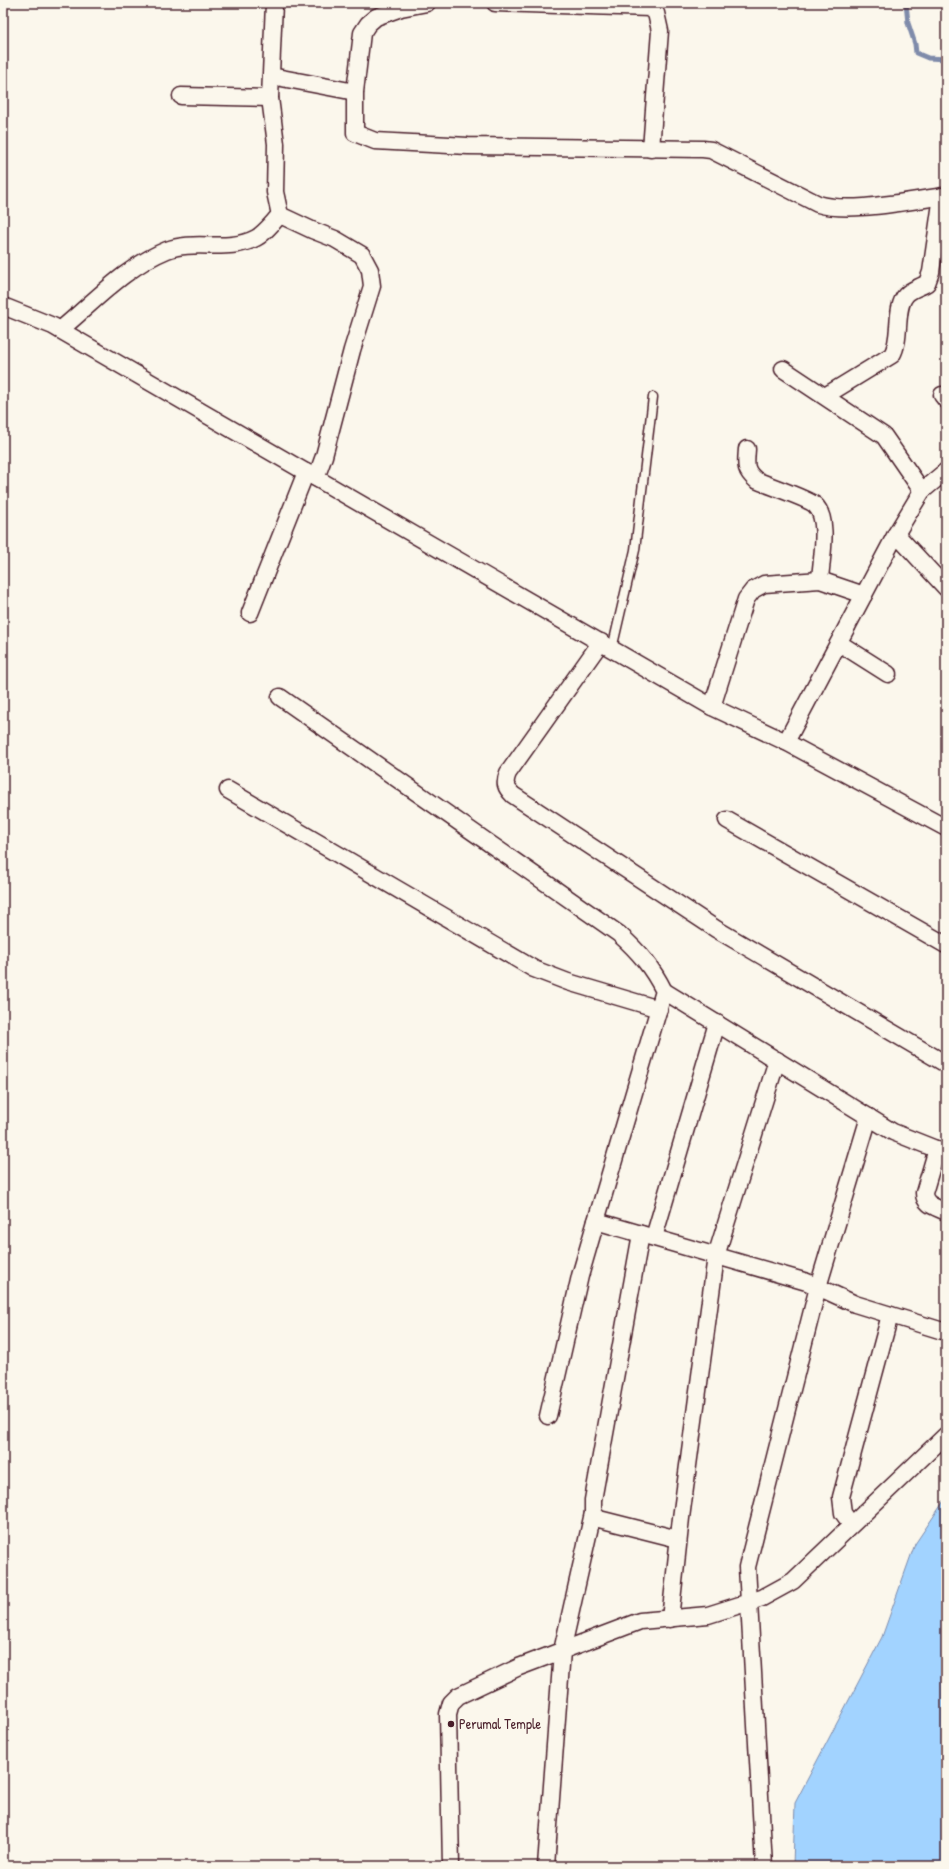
<svg xmlns="http://www.w3.org/2000/svg" width="949" height="1869" font-family="'Patrick Hand',sans-serif">
<style>
.water{fill:#a2d3ff;stroke:#7f8baa}
.lines{fill:none;stroke-linecap:round;stroke-linejoin:round}
.stream{stroke:#7f8baa;stroke-width:5}
.service-casing{stroke:#4a1f2b;stroke-width:11}
.minor-casing{stroke:#4a1f2b;stroke-width:19}
.service{stroke:#fbf7ec;stroke-width:8}
.minor{stroke:#fbf7ec;stroke-width:16}
.poi-dot{fill:#4a1f2b;stroke:#fbf7ec;stroke-width:1.5}
.labels{text-anchor:middle;stroke-width:3;stroke-linejoin:round;paint-order:stroke}
.poi-label{font-size:14px;fill:#4a1f2b;stroke:#fbf7ec;text-anchor:start}
</style>
<rect width="100%" height="100%" fill="#fbf7ec"/>
<filter id="ink" filterUnits="userSpaceOnUse"><feTurbulence type="fractalNoise" baseFrequency=".025" numOctaves="2"/><feDisplacementMap in="SourceGraphic" scale="8" xChannelSelector="R" yChannelSelector="G"/><feConvolveMatrix kernelMatrix="1 2 1 2 8 2 1 2 1" color-interpolation-filters="sRGB"/></filter>
<g filter="url(#ink)">
<path class="water" d="M 946,1498 L 946,1866 L 793,1866 L 795,1803 L 882,1637 L 915,1544 Z"/>
<g class="lines">
<path class="stream" d="M 906,3 L 908,23 L 915,44 L 916,53 L 928,58 L 946,59"/>
<g class="service-casing">
<path id="service" d="M 612,649 L 635,550 L 653,397"/>
</g>
<g class="minor-casing">
<g id="minor">
<path d="M 274,3 L 270,98 L 276,144 L 275,192 L 280,215 L 312,230 L 335,239 L 362,255 L 370,270 L 372,286 L 352,350 L 324,456 L 316,478"/>
<path d="M 427,3 L 401,8 L 376,17 L 368,24 L 362,33 L 355,92 L 355,133 L 375,141 L 468,146 L 703,149 L 711,150 L 818,204 C 852,214 910,200 946,196"/>
<path d="M 495,3 L 650,8 L 656,13 L 660,31 L 651,149"/>
<path d="M 271,76 L 355,92"/>
<path d="M 181,96 L 270,98"/>
<path d="M 3,306 L 53,326 L 712,707 L 786,742 L 946,828"/>
<path d="M 60,330 C 94,302 125,267 167,250 C 195,239 228,253 256,238 C 265,233 273,222 280,215"/>
<path d="M 783,369 L 884,436 L 922,491"/>
<path d="M 942,395 L 946,400"/>
<path d="M 825,396 L 892,355 C 902,338 894,308 906,295 C 911,289 921,287 927,283 L 931,272 L 942,196"/>
<path d="M 747,449 C 746,464 744,470 756,480 C 767,485 809,499 815,505 C 830,519 821,560 820,580"/>
<path d="M 896,534 L 922,491 L 946,471"/>
<path d="M 250,613 L 306,472"/>
<path d="M 601,642 L 508,773 C 504,783 505,787 513,795 L 716,929 L 946,1064"/>
<path d="M 839,643 L 888,674"/>
<path d="M 280,697 L 619,934 C 639,952 652,967 664,991 L 596,1221 L 807,1282 L 855,1304 L 946,1332"/>
<path d="M 712,707 L 746,599 L 753,590 L 764,584 L 820,580 L 864,595"/>
<path d="M 786,742 L 896,534 L 946,588"/>
<path d="M 228,790 L 534,969 L 568,982 L 659,1009"/>
<path d="M 727,820 L 946,945"/>
<path d="M 664,991 L 893,1132 L 946,1153"/>
<path d="M 937,1149 L 924,1193 C 924,1205 936,1207 946,1212"/>
<path d="M 641,1234 L 593,1500 L 593,1513 L 599,1519 L 678,1539"/>
<path d="M 654,1237 L 717,1023"/>
<path d="M 548,1416 L 580,1276 L 596,1221"/>
<path d="M 851,1524 L 843,1513 L 841,1497 L 890,1315"/>
<path d="M 670,1619 L 681,1518 L 716,1256 L 777,1060"/>
<path d="M 451,1866 L 448,1714 L 451,1703 L 458,1696 L 519,1667 L 640,1621 L 708,1615 L 762,1598 L 793,1581 L 946,1435"/>
<path d="M 546,1866 L 562,1651 L 593,1513"/>
<path d="M 764,1866 L 747,1567 L 818,1287 L 869,1117"/>
</g>
</g>
<use href="#service" class="service"/>
<use href="#minor" class="minor"/>
</g>
</g>
<circle class="poi-dot" cx="451" cy="1724" r="4"/>
<g class="labels">
<g class="poi-label">
<text x="459" y="1729">Perumal Temple</text>
</g>
</g>
<rect width="949" height="1869" fill="none" stroke="#fbf7ec" stroke-width="16"/>
<rect x="8" y="8" width="933" height="1853" fill="none" stroke="#4a1f2b" stroke-width="1.5" filter="url(#ink)"/>
</svg>
